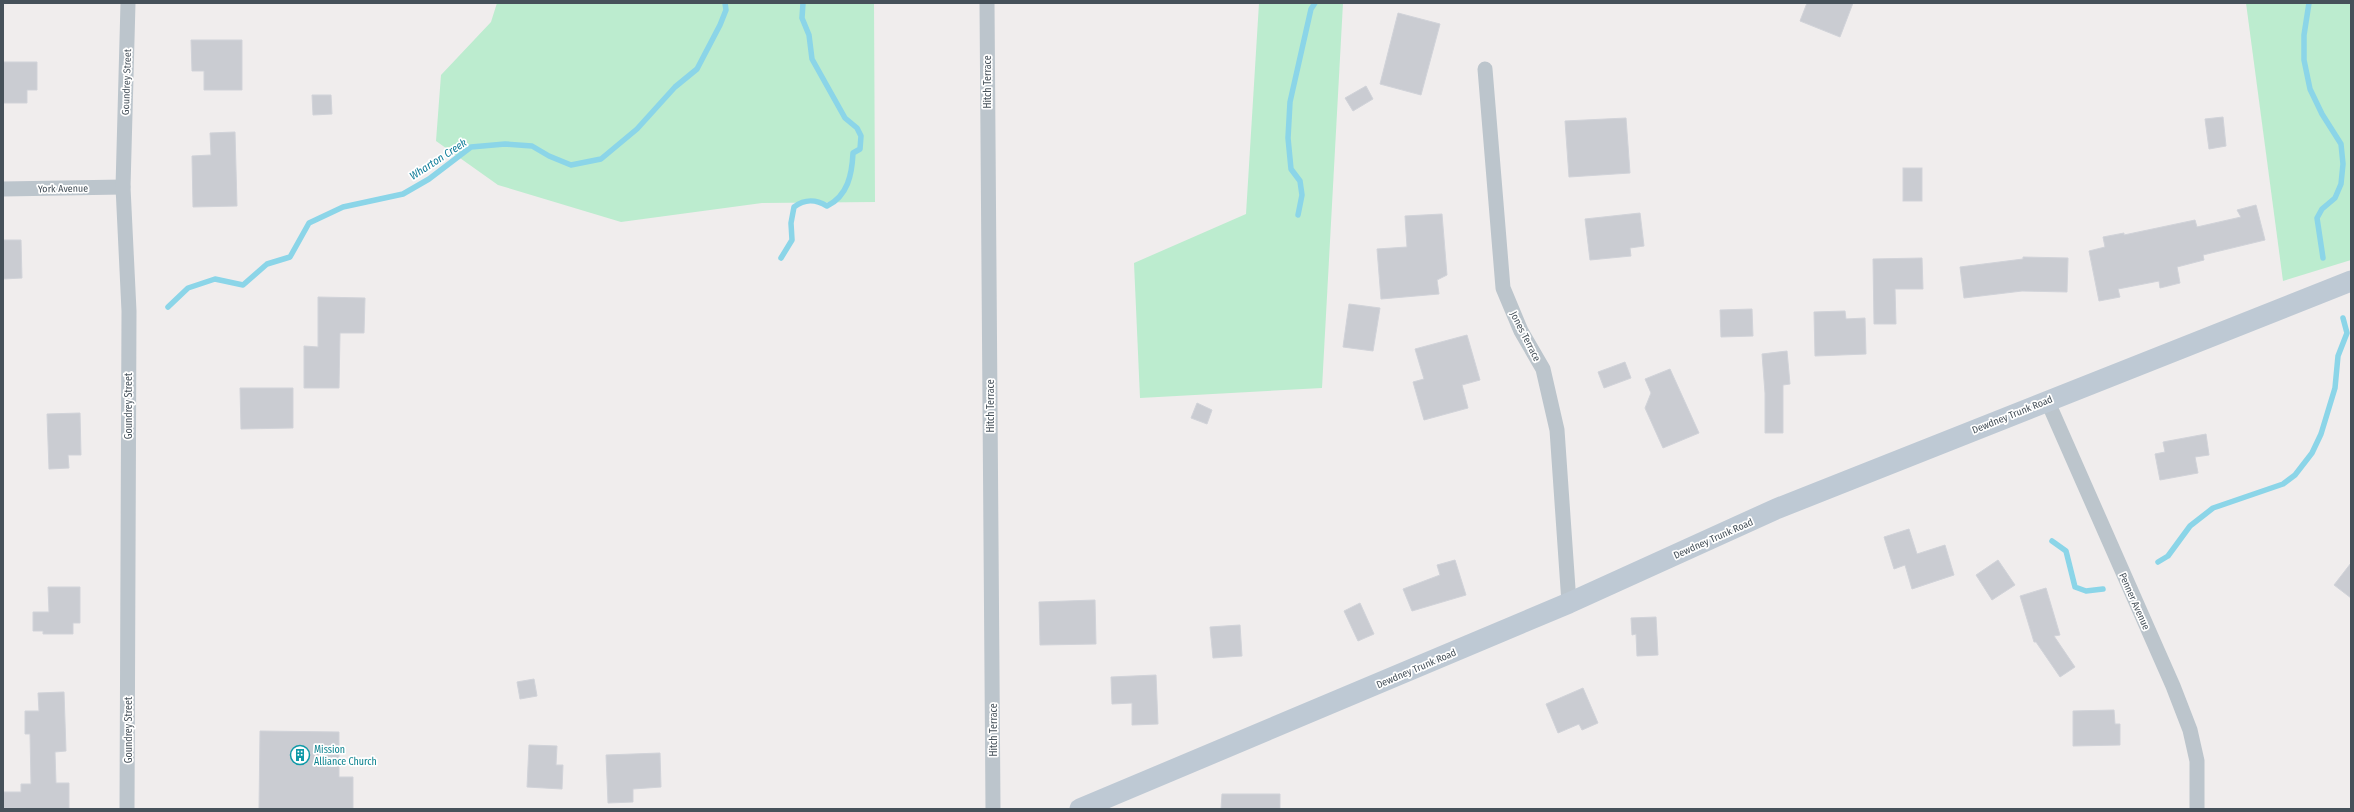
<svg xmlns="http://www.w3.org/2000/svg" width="2354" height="812" font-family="'Fira Sans Condensed',sans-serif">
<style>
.green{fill:#bceccf}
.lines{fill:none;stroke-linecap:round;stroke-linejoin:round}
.stream{stroke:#8bd5e8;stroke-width:5.5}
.building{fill:#caccd2;stroke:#d1d3d9}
.minor{stroke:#bcc5cc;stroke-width:15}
.secondary{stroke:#bec9d4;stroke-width:21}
.labels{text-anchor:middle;stroke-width:3.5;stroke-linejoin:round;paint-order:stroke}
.street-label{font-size:10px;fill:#46515a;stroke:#fff}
.culture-label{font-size:10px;fill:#0d838f;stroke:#fff;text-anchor:start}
.water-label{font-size:11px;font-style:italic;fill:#127e9a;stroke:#fff}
</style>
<rect width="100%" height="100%" fill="#f0eded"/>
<g class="green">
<path d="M 497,3 L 874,3 L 875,202 L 762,203 L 621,222 L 498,185 L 436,141 L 441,75 L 491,22 Z"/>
<path d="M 1259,3 L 1343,3 L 1322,388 L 1140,398 L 1134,263 L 1246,214 Z"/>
<path d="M 2246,3 L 2351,3 L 2351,260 L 2283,281 Z"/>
</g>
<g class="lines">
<g class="stream">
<path d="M 2309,3 L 2304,35 L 2304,60 L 2310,89 L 2322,114 L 2341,144 L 2343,164 L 2341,184 L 2335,198 L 2322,209 L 2317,218 L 2323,258"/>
<path d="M 1298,215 L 1302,195 L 1300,181 L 1291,169 L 1288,138 L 1290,102 L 1311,9 L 1315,3"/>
<path d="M 781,258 L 792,240 L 791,223 L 794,207 C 805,199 815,199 827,206 C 848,196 852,174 853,153 L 860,149 L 861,136 L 857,128 L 845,118 L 812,59 L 809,35 L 802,18 L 803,3"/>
<path d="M 168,307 L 188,288 L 215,279 L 243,285 L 267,264 L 290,257 L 309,223 L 343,207 L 403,194 L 429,179 L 471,147 L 505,144 L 532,146 L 549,156 L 571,165 L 601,159 L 637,129 L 675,87 L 697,69 L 720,25 L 726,10 L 725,3"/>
<path d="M 2052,541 L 2066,551 L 2075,587 L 2086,591 L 2103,589"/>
<path d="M 2158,562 L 2168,556 L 2190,526 L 2213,508 L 2283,484 L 2295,475 L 2312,453 L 2321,434 L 2335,388 L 2338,356 L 2347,333 L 2343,318"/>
</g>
</g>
<g class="building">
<path d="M 1807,3 L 1853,3 L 1840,37 L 1800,21 Z"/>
<path d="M 1398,13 L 1440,24 L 1421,95 L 1380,84 Z"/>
<path d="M 191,40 L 242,40 L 242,90 L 204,90 L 204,71 L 192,71 Z"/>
<path d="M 3,62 L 37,62 L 37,90 L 27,90 L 27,103 L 3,103 Z"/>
<path d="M 1366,86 L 1373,99 L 1353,111 L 1345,98 Z"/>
<path d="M 312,95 L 331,95 L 332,114 L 313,115 Z"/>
<path d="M 2223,117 L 2226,146 L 2209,149 L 2205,119 Z"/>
<path d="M 1626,118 L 1630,173 L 1569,177 L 1565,121 Z"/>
<path d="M 235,132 L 237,206 L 193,207 L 192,156 L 211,155 L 210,133 Z"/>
<rect x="1903" y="168" width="19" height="33"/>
<path d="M 2256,205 L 2265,240 L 2203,255 L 2204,260 L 2177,267 L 2180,283 L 2160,288 L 2159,281 L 2118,289 L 2120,297 L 2099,301 L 2089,251 L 2105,247 L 2103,237 L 2124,233 L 2124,235 L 2195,220 L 2197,227 L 2241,217 L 2237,210 Z"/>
<path d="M 1640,213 L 1644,246 L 1630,248 L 1631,256 L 1590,260 L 1585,219 Z"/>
<path d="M 1442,214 L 1447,275 L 1437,280 L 1439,294 L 1381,299 L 1377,249 L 1407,247 L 1405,216 Z"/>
<path d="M 3,240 L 21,240 L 22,278 L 3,279 Z"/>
<path d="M 2023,257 L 2068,258 L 2067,292 L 2022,291 L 1964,298 L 1960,267 L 2023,259 Z"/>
<path d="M 1922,258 L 1923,289 L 1895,289 L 1896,324 L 1874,324 L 1873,259 Z"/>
<path d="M 318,297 L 365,298 L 364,333 L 340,333 L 339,388 L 304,388 L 304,346 L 318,347 Z"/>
<path d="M 1349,304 L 1380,308 L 1373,351 L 1343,347 Z"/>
<path d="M 1752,309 L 1753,336 L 1721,337 L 1720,310 Z"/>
<path d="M 1845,311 L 1846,319 L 1865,318 L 1866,354 L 1815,356 L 1814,312 Z"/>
<path d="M 1467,335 L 1480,380 L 1462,385 L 1468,408 L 1424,420 L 1413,382 L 1424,379 L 1415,349 Z"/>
<path d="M 1787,351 L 1790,384 L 1783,385 L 1783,433 L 1765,433 L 1765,393 L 1762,354 Z"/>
<path d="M 1625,362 L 1631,378 L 1604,388 L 1598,372 Z"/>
<path d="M 1670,369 L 1699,433 L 1663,448 L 1645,408 L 1651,393 L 1645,379 Z"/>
<path d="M 240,388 L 293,388 L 293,428 L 241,429 Z"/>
<path d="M 1197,403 L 1212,410 L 1207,424 L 1191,418 Z"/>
<path d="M 80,413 L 81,455 L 68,455 L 69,468 L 49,469 L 47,414 Z"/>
<path d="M 2206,434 L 2209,455 L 2195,457 L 2198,473 L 2160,480 L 2155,454 L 2165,452 L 2163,442 Z"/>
<path d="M 1909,529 L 1917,554 L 1945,545 L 1954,575 L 1912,589 L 1905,565 L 1894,569 L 1884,537 Z"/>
<path d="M 1455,560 L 1466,595 L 1412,611 L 1403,589 L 1440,575 L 1437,565 Z"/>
<path d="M 1998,560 L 2015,585 L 1992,600 L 1976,575 Z"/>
<path d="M 2351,563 L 2351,598 L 2334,585 Z"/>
<path d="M 48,587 L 80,587 L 80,623 L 73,623 L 73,634 L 43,634 L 43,631 L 33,631 L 33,612 L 49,612 Z"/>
<path d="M 2046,588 L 2060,635 L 2054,636 L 2075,667 L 2060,677 L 2036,642 L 2034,642 L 2020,596 Z"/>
<path d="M 1095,600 L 1096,644 L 1040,645 L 1039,602 Z"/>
<path d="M 1360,603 L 1374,634 L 1358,641 L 1344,611 Z"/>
<path d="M 1656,617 L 1658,655 L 1637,656 L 1636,634 L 1632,635 L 1631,618 Z"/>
<path d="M 1240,625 L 1242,656 L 1213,658 L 1210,627 Z"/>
<path d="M 1156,675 L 1158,724 L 1132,725 L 1132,703 L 1112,704 L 1111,677 Z"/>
<path d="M 534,679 L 537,696 L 520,699 L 517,682 Z"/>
<path d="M 1583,688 L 1598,723 L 1582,730 L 1579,724 L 1558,733 L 1546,704 Z"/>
<path d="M 64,692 L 66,751 L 55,752 L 56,783 L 69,783 L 69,809 L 3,808 L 4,792 L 21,792 L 21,784 L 31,784 L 30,734 L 25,734 L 25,711 L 39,711 L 38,693 Z"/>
<path d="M 2114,710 L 2115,724 L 2120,724 L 2120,745 L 2073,746 L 2073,711 Z"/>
<path d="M 260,731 L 339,732 L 339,777 L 353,777 L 353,809 L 259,809 Z"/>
<path d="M 529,745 L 557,746 L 556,765 L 563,765 L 562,789 L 527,787 Z"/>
<path d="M 660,753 L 661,787 L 633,789 L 633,802 L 608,803 L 606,755 Z"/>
<path d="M 1222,794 L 1280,794 L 1280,809 L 1221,809 Z"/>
</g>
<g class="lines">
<g class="minor">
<path d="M 987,3 L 993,809"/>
<path d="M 1485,69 L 1503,288 L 1521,331 L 1543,369 L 1557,430 L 1569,603"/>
<path d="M 3,189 L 123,187"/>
<path d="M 2047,400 L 2173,686 L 2190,730 L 2197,761 L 2197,809"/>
<path d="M 127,809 L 129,311 L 123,187 L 128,3"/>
</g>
<path class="secondary" d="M 1080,809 L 1569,603 L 1776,509 L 2351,281"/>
</g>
<defs>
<g id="building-ring" transform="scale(1)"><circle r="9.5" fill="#fff" stroke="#0f9aa8" stroke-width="1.5"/><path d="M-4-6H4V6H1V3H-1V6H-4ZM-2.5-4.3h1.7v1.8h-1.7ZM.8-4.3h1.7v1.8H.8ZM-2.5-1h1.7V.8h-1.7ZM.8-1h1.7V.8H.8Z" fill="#0f9aa8"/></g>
</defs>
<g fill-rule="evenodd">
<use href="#building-ring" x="300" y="755"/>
</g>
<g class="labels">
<g class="street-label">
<text transform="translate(126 82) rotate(-88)" y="4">Goundrey Street</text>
<text transform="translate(987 82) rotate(-90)" y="4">Hitch Terrace</text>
<text transform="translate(63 188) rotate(-1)" y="4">York Avenue</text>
<text transform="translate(1526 336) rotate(63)" y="4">Jones Terrace</text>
<text transform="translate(128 406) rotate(-90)" y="4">Goundrey Street</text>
<text transform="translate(990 406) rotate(-90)" y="4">Hitch Terrace</text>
<text transform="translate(2012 414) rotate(-22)" y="4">Dewdney Trunk Road</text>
<text transform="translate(1713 538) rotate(-24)" y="4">Dewdney Trunk Road</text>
<text transform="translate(2135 601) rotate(66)" y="4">Penner Avenue</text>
<text transform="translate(1416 668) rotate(-23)" y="4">Dewdney Trunk Road</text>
<text transform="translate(128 730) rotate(-90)" y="4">Goundrey Street</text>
<text transform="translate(993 730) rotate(-90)" y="4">Hitch Terrace</text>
</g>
<g class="culture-label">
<text x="314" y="753">Mission<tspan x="314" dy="12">Alliance Church</tspan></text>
</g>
<g class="water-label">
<text transform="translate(438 159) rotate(-33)" y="4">Wharton Creek</text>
</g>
</g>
<rect width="2354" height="812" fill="none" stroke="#46515a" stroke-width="8"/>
</svg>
